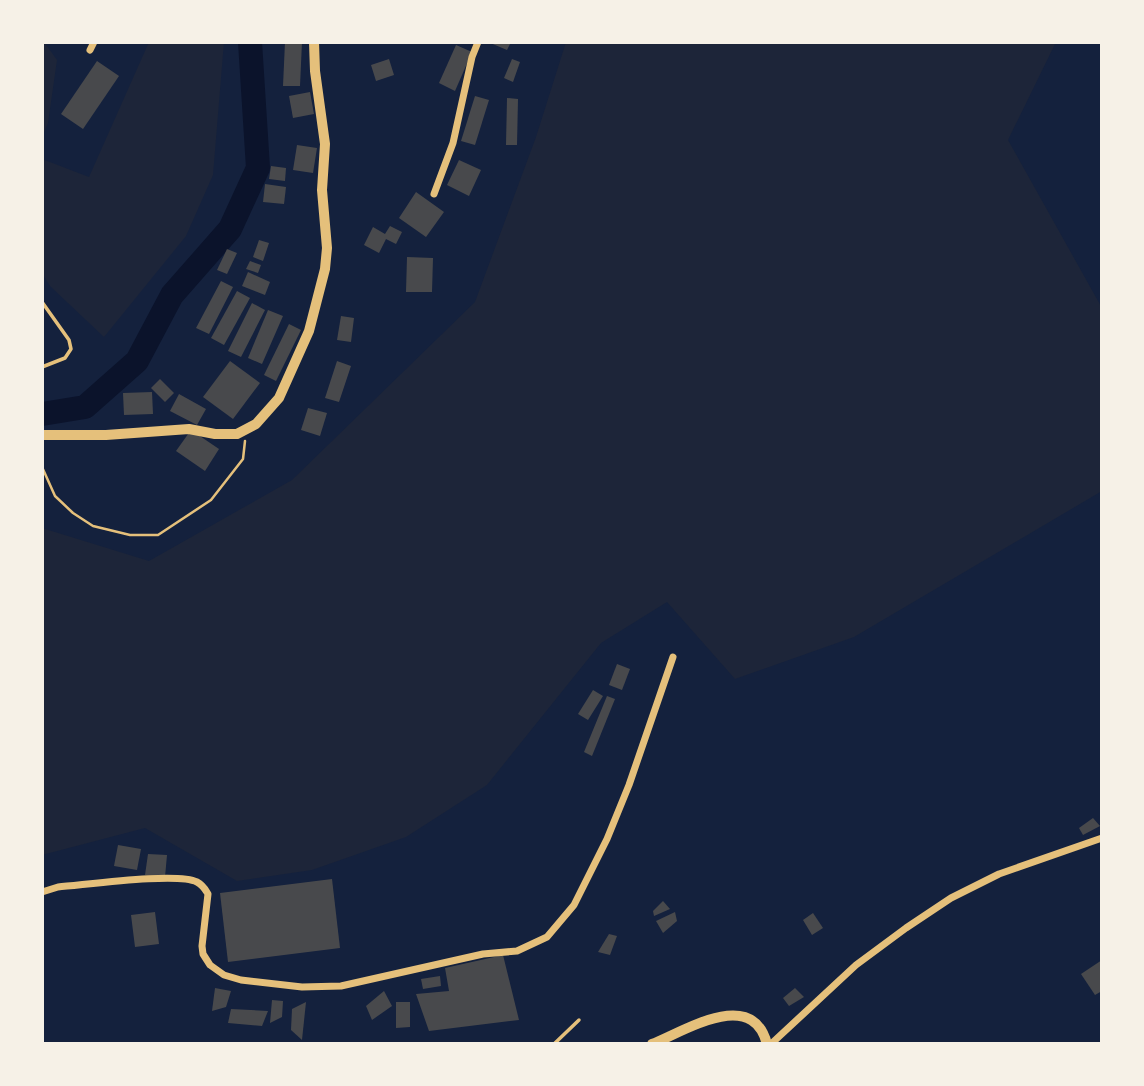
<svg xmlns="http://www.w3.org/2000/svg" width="1144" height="1086" font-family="Quicksand,sans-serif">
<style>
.green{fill:#1d2539}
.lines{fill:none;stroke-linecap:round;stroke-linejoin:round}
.river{stroke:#0b132b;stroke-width:24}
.building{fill:#48494c}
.path{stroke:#e5c07b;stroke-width:2.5}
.service{stroke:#e5c07b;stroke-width:3.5}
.minor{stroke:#e5c07b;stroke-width:7}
.tertiary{stroke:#e5c07b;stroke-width:10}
</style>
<rect width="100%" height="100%" fill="#14213d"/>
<g class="green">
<path d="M 42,42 L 44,42 L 57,60 L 48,123 L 42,137 Z"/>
<path d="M 149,42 L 224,42 L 213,175 L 186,236 L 104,337 L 50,286 L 42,273 L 42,159 L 89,177 Z"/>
<path d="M 566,42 L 1056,42 L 1008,140 L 1102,308 L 1102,491 L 854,637 L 735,679 L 667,602 L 601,643 L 487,785 L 406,837 L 312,870 L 237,881 L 145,828 L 42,855 L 42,528 L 149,561 L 292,480 L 475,302 L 536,137 Z"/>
</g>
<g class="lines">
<path class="river" d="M 42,414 L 85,407 L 137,361 L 172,295 L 230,229 L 258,168 L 250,42"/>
</g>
<g class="building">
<path d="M 285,42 L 302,42 L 300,86 L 283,86 Z"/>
<path d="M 488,42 L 511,42 L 507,50 Z"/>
<path d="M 456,45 L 472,52 L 455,91 L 439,83 Z"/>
<path d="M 389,59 L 394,75 L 376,81 L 371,65 Z"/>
<path d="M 512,59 L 520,62 L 513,82 L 504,78 Z"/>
<path d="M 97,61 L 119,76 L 83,129 L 61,114 Z"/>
<path d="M 310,92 L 314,114 L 293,118 L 289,96 Z"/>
<path d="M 475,96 L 489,100 L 475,145 L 461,141 Z"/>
<path d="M 507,98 L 518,99 L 517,145 L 506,145 Z"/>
<path d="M 297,145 L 317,148 L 313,173 L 293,170 Z"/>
<path d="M 459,160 L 481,170 L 469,196 L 447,185 Z"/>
<path d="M 271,166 L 286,168 L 285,181 L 269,179 Z"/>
<path d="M 265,184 L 286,187 L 284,204 L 263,202 Z"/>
<path d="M 416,192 L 444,212 L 426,237 L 399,218 Z"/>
<path d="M 390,226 L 402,232 L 396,244 L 386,239 L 379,253 L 364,245 L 373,227 L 385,234 Z"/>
<path d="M 259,240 L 269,243 L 263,261 L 253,257 Z"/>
<path d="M 227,249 L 237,253 L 227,274 L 217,270 Z"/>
<path d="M 407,257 L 433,258 L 432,292 L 406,292 Z"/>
<path d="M 250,261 L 261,265 L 258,273 L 246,269 Z"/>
<path d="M 248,272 L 270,282 L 265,295 L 242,286 Z"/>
<path d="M 221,281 L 233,287 L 209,334 L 196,328 Z"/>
<path d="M 237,291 L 250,298 L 224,345 L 211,338 Z"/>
<path d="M 252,303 L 265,310 L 241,357 L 228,351 Z"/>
<path d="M 268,310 L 283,316 L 262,364 L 248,358 Z"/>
<path d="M 341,316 L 354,318 L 351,342 L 337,340 Z"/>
<path d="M 289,324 L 301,330 L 276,381 L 264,375 Z"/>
<path d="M 230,361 L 260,383 L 233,419 L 203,397 Z"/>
<path d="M 337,361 L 351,366 L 339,402 L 325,398 Z"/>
<path d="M 160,379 L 174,393 L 165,402 L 151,388 Z"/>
<path d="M 152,392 L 153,414 L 124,415 L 123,393 Z"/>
<path d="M 179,394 L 206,409 L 197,425 L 170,411 Z"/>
<path d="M 308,408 L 327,413 L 320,436 L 301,430 Z"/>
<path d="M 191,430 L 219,449 L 205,471 L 176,451 Z"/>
<path d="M 617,664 L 630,669 L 622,690 L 609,685 Z"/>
<path d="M 593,690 L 603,696 L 588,720 L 578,714 Z"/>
<path d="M 607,696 L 615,699 L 592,756 L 584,752 Z"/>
<path d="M 1093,818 L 1100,826 L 1083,835 L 1079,828 Z"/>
<path d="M 118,845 L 141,849 L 137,870 L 114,866 Z"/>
<path d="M 148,854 L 167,855 L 165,877 L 145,875 Z"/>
<path d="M 332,879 L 340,948 L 228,962 L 220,893 Z"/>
<path d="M 663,901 L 670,909 L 654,916 L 653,911 Z"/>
<path d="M 155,912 L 159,944 L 135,947 L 131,915 Z"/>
<path d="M 675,912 L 677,921 L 663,933 L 656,921 Z"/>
<path d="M 813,913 L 823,928 L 812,935 L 803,920 Z"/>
<path d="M 609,934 L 617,936 L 610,955 L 598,952 Z"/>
<path d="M 503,955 L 519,1020 L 429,1031 L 416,994 L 449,991 L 445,968 Z"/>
<path d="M 1102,960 L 1102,991 L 1095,995 L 1081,974 Z"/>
<path d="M 440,976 L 441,986 L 423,989 L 421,979 Z"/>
<path d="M 215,988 L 231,991 L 226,1007 L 212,1011 Z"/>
<path d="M 795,988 L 804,997 L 789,1006 L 783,998 Z"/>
<path d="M 384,991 L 392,1006 L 372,1020 L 366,1006 Z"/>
<path d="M 272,1000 L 283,1001 L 282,1017 L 270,1023 Z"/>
<path d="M 306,1002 L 302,1040 L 291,1030 L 292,1009 Z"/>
<path d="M 396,1002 L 410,1002 L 410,1027 L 396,1028 Z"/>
<path d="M 231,1009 L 268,1011 L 262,1026 L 228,1023 Z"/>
</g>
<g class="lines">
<path class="path" d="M 42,467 L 55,496 L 73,513 L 93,526 L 130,535 L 158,535 L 211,500 L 243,459 L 245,441"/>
<g class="service">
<path d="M 42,302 L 69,340 L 71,349 L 65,358 L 42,367"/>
<path d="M 554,1044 L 579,1020"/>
</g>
<g class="minor">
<path d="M 90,50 L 94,42"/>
<path d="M 434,194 L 453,143 L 472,57 L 478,42"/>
<path d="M 42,892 L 58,887 C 85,885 177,872 197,882 C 203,885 205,889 208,894 L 202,946 L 203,954 L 210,965 L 224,975 L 241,980 L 302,987 L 341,986 L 483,954 L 517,951 L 547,937 L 574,905 L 607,839 L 629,785 L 673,657"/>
<path d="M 771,1044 L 856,965 L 906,928 L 951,898 L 999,874 L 1102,838"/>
</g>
<g class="tertiary">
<path d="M 42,435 L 106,435 L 189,429 L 215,434 L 237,434 L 256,424 L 279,398 L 309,331 L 325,269 L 327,248 L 322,190 L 325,144 L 315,71 L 314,42"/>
<path d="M 652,1044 C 685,1031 752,987 767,1044"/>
</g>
</g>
<rect width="1144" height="1086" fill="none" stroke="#f6f1e7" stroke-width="88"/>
</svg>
